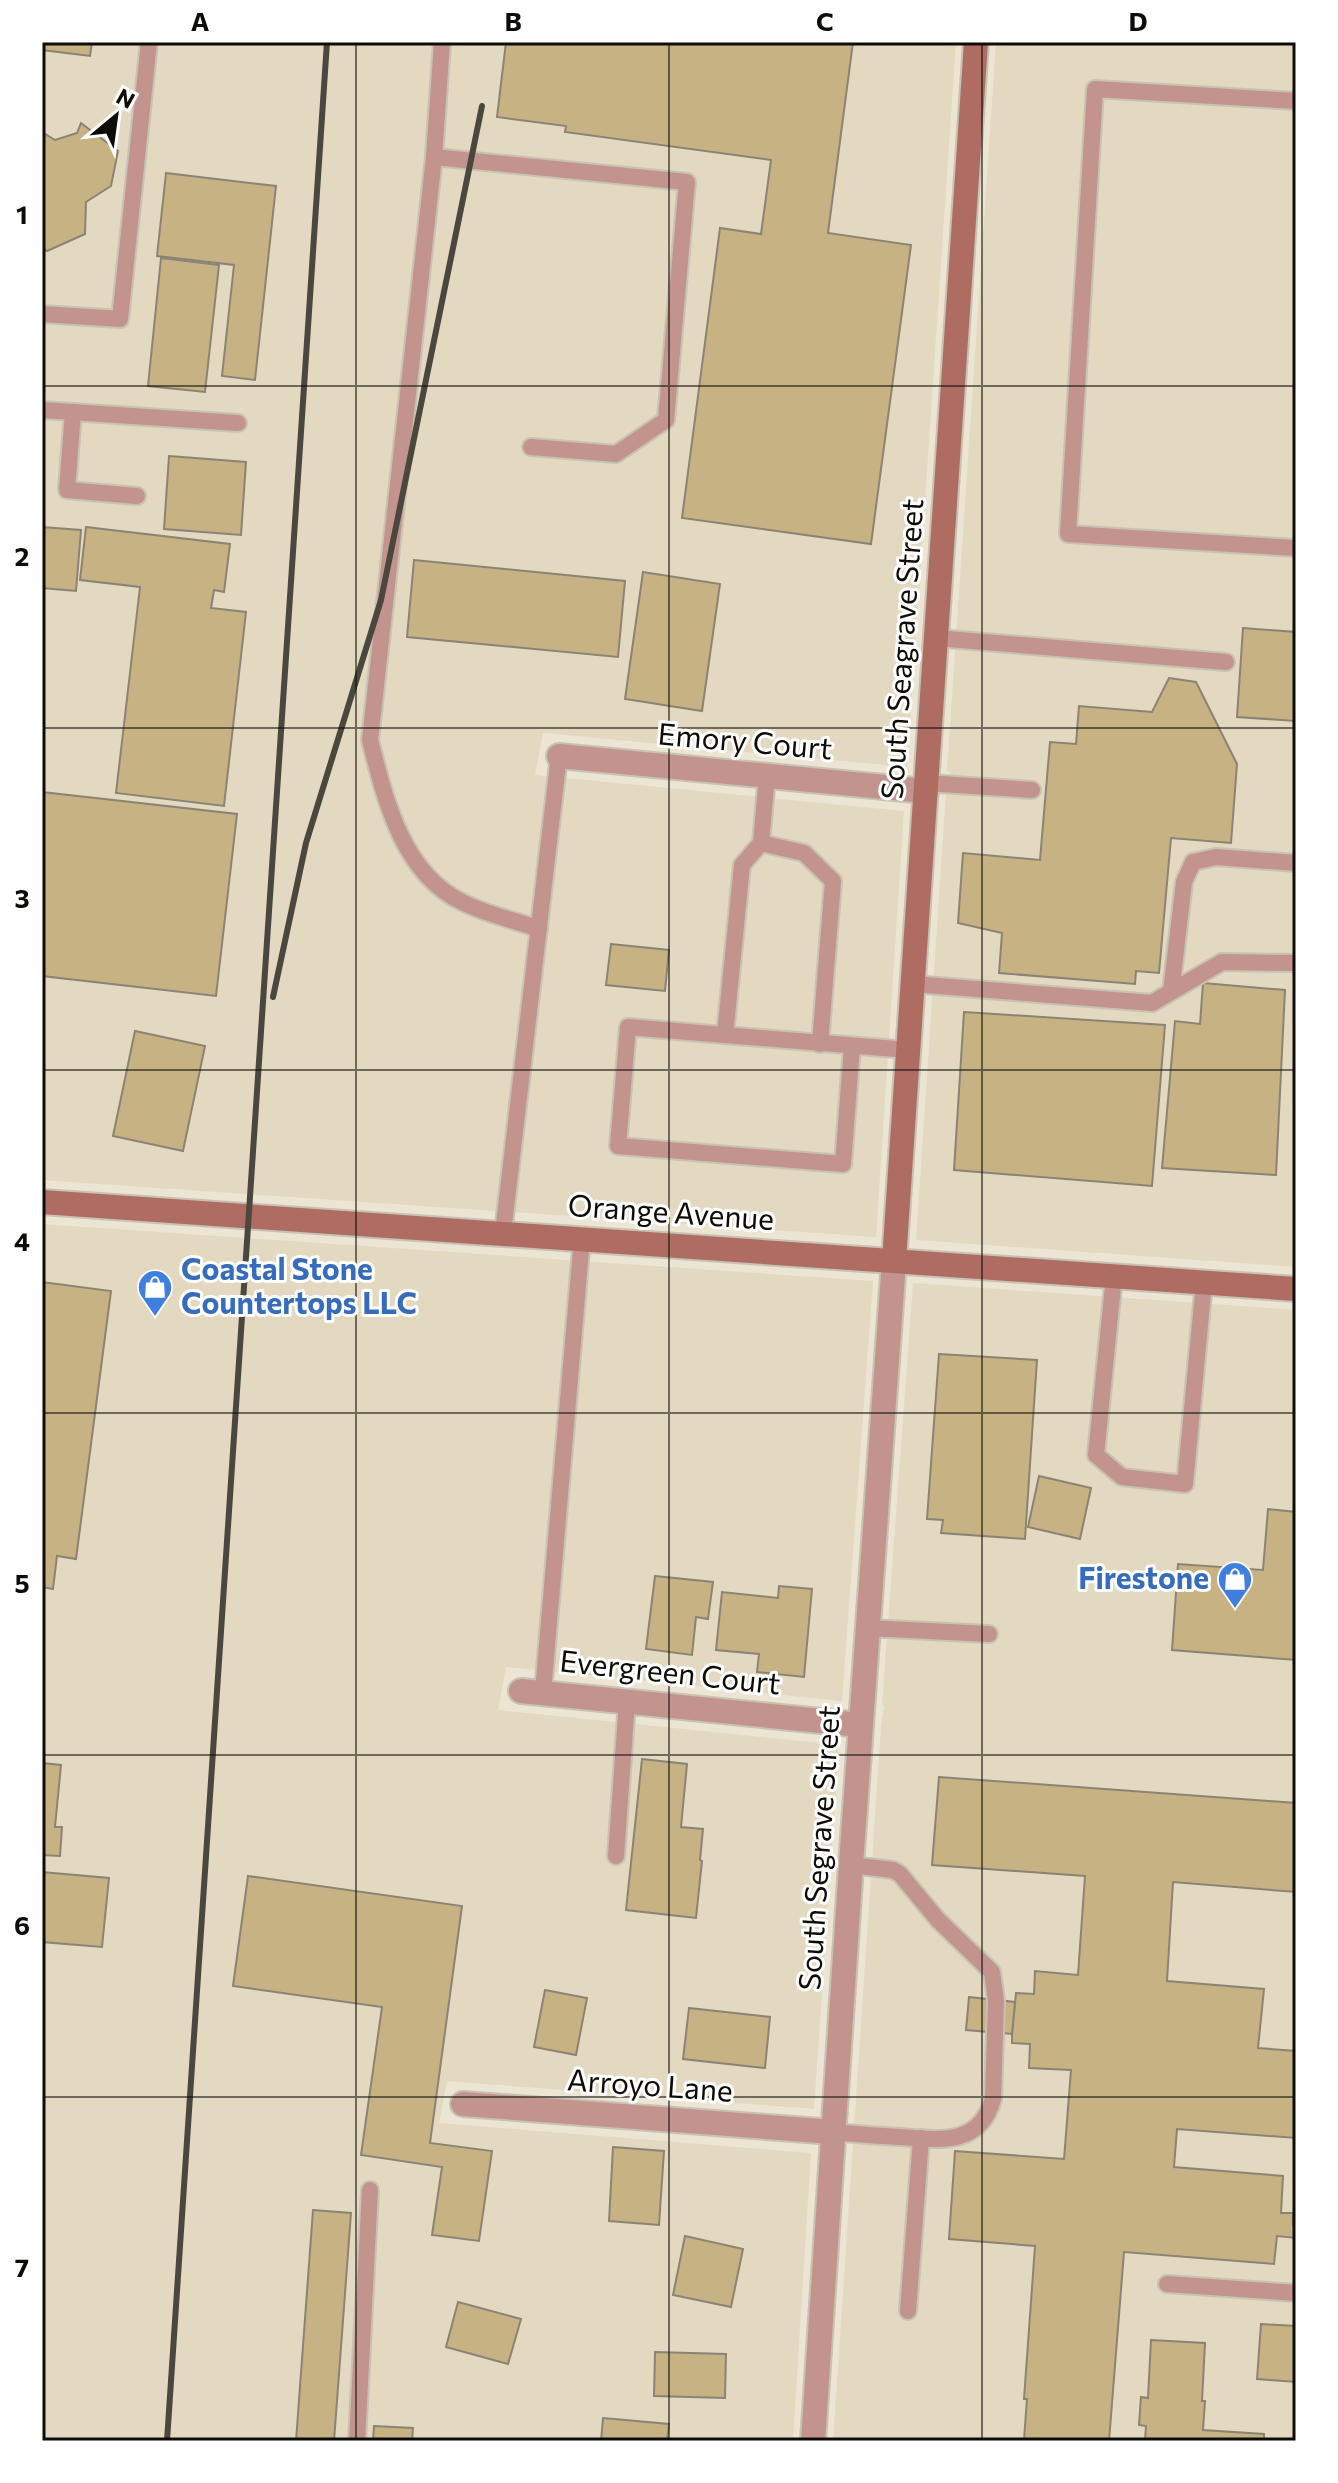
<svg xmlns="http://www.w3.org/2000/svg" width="1338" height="2483" font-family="Commissioner,sans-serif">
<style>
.built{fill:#e3d9c1}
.building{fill:#c6b283;stroke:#8b8475;stroke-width:2}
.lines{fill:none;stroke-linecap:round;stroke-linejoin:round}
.lane-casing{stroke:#c8c2b3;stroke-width:20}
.street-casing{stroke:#c8c2b3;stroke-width:28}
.secondary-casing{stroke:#c8c2b3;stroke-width:28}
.lane{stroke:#c3948e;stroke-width:16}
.street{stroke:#c3948e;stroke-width:24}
.secondary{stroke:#ae6c63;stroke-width:24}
.rail{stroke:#4a473e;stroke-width:6}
.grid{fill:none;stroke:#0e0c07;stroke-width:2;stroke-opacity:0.55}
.labels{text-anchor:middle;stroke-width:6;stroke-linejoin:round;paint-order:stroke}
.street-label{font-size:30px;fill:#0e0c07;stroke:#fff}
.shop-label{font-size:30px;font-weight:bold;fill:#366cbe;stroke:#fff;text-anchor:start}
.neatline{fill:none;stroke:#0e0c07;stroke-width:3}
.grid-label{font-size:26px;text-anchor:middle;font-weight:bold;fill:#0e0c07}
</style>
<rect width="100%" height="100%" fill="#ece5d4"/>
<g class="built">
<path d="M 42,42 L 956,42 L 907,767 L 543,733 L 535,775 L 904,811 L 876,1237 L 42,1180 Z"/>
<path d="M 996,42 L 1296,42 L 1296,1267 L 916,1240 L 946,792 L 950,772 L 947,771 Z"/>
<path d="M 42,1224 L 873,1281 L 842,1701 L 506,1667 L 498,1710 L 839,1745 L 814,2109 L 447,2081 L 439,2123 L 811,2153 L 793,2441 L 42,2441 Z"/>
<path d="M 913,1283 L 1296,1310 L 1296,2441 L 833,2441 L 881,1726 L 884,1706 L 882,1705 Z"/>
</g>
<g class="building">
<path d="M 42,42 L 92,42 L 90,56 L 42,50 Z"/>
<path d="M 506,42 L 853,42 L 828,233 L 911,245 L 871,544 L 682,518 L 720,228 L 761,234 L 771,160 L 565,132 L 566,126 L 497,117 Z"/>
<path d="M 81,123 L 118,151 L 111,186 L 86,202 L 85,234 L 47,251 L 42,248 L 42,132 L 55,140 L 77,133 Z"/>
<path d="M 166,173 L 276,186 L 255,380 L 222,376 L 234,265 L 157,256 Z"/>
<path d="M 161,258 L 219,265 L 205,392 L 148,386 Z"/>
<path d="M 169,456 L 246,462 L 241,535 L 164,529 Z"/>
<path d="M 42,527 L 81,530 L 76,591 L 42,588 Z"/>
<path d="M 86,527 L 230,544 L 224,592 L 214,590 L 211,608 L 246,612 L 224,806 L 116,793 L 140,587 L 80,580 Z"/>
<path d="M 414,560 L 625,581 L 618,657 L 407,637 Z"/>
<path d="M 643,572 L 720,584 L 702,711 L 625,699 Z"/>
<path d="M 1243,628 L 1296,632 L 1296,721 L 1237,717 Z"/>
<path d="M 1169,678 L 1196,682 L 1237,764 L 1231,843 L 1171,838 L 1159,973 L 1136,971 L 1135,984 L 999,973 L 1002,933 L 958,923 L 963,853 L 1040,860 L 1050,742 L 1076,744 L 1079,706 L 1152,712 Z"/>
<path d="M 42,792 L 237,814 L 216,996 L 42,976 Z"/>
<path d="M 611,944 L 669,950 L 665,991 L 606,985 Z"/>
<path d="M 1203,983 L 1285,990 L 1276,1175 L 1162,1168 L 1175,1021 L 1200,1024 Z"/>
<path d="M 964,1012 L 1165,1025 L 1152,1186 L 954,1170 Z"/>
<path d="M 135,1031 L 205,1046 L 183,1151 L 113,1136 Z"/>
<path d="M 42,1282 L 111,1291 L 76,1559 L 57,1556 L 53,1589 L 42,1587 Z"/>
<path d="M 939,1354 L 1037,1360 L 1025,1539 L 941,1533 L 943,1520 L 927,1519 Z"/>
<path d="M 1039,1476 L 1091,1488 L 1080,1539 L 1028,1527 Z"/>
<path d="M 1268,1509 L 1296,1512 L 1296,1660 L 1172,1650 L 1178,1564 L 1263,1570 Z"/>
<path d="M 655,1576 L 713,1582 L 708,1619 L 696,1617 L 692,1655 L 646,1649 Z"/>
<path d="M 779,1586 L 812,1589 L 804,1677 L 757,1672 L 759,1654 L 716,1650 L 722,1592 L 778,1598 Z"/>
<path d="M 642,1759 L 687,1764 L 681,1827 L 703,1829 L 700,1860 L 702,1861 L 696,1918 L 626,1910 Z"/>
<path d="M 42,1763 L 61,1765 L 55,1827 L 62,1827 L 60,1856 L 42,1855 Z"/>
<path d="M 939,1777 L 1296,1803 L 1296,1892 L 1173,1882 L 1167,1981 L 1264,1989 L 1258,2048 L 1296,2051 L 1296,2138 L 1177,2129 L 1174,2167 L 1283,2176 L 1281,2213 L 1293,2213 L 1293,2225 L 1296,2225 L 1296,2238 L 1277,2236 L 1274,2264 L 1124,2252 L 1109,2441 L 1024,2439 L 1027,2399 L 1024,2399 L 1035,2246 L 949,2239 L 955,2151 L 1064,2159 L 1071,2070 L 1029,2068 L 1030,2044 L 1012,2043 L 1012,2034 L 1016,1993 L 1034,1994 L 1035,1971 L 1078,1975 L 1085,1876 L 932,1865 Z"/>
<path d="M 42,1872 L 109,1878 L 102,1947 L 42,1942 Z"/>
<path d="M 248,1876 L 462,1906 L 430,2143 L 492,2151 L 479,2241 L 432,2235 L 442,2167 L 361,2155 L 382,2007 L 233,1986 Z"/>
<path d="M 545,1990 L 587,1998 L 576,2055 L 534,2047 Z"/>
<path d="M 969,1997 L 1015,2002 L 1012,2034 L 966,2030 Z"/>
<path d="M 689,2008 L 770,2017 L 765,2068 L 683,2059 Z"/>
<path d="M 613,2147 L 664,2151 L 659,2225 L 609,2221 Z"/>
<path d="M 313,2210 L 351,2213 L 334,2441 L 296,2441 Z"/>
<path d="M 685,2236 L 743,2249 L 731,2307 L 673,2295 Z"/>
<path d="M 458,2302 L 521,2319 L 508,2364 L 446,2347 Z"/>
<path d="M 1261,2324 L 1296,2326 L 1296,2382 L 1257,2379 Z"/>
<path d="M 1151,2340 L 1205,2343 L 1202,2401 L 1205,2401 L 1203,2430 L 1264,2434 L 1264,2441 L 1145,2441 L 1146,2426 L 1139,2425 L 1141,2397 L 1148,2398 Z"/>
<path d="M 655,2352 L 726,2354 L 725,2398 L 654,2396 Z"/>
<path d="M 603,2418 L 669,2424 L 667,2441 L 601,2441 Z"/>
<path d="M 374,2426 L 413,2428 L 412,2441 L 373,2441 Z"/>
</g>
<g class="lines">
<g class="lane-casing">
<g id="lane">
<path d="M 442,42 L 434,157 L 370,740 C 385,799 402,873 462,902 C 485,914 514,920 539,929"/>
<path d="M 1296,101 L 1095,89 L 1068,534 L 1296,548"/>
<path d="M 434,157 L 687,182 L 666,420 L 616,454 L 531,447"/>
<path d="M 42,314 L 120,319 L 149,42"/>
<path d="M 42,410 L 238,423"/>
<path d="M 73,412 L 67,490 L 137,496"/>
<path d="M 936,638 L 1226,662"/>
<path d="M 926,783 L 1032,790"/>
<path d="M 761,843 L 804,853 L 833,881 L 820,1044"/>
<path d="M 913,984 L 1152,1003 L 1222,962 L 1296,963"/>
<path d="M 1171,992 L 1184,882 L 1193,862 L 1216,857 L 1296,863"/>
<path d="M 725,1035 L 742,865 L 761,843 L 767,776"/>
<path d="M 852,1046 L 843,1164 L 618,1146 L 628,1027 L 908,1050"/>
<path d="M 503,1233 L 559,756"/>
<path d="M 1114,1276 L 1096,1455 L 1122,1477 L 1185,1484 L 1204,1282"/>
<path d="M 868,1628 L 989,1634"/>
<path d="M 543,1692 L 582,1238"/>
<path d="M 616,1856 L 627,1701"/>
<path d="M 833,2132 C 855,2134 878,2136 901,2137 C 940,2140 980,2146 993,2099 L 996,2001 L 992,1972 L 938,1920 L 900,1874 L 893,1870 L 851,1865"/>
<path d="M 1167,2284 L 1296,2293"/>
<path d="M 908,2311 L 921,2138"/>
<path d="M 357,2441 L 370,2190"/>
</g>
</g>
<g class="street-casing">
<g id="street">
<path d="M 559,756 L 926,791"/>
<path d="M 521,1691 L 861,1725"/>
<path d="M 463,2104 L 833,2132"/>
<path d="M 813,2441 L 851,1865 L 894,1261"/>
</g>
</g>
<g class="secondary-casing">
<g id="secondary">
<path d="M 42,1202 L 1296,1289"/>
<path d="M 894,1261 L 976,42"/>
</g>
</g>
<use href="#lane" class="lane"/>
<use href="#street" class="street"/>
<use href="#secondary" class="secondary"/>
<g class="rail">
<path d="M 273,997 L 306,843 L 381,600 L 482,106"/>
<path d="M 167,2441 L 327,42"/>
</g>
</g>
<path class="grid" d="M 356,42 L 356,2441M 669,42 L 669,2441M 982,42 L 982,2441M 42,386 L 1296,386M 42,728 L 1296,728M 42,1070 L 1296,1070M 42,1413 L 1296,1413M 42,1755 L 1296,1755M 42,2097 L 1296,2097"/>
<defs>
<g id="shop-pin" transform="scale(1.8)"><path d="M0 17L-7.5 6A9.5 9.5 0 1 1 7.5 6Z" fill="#3f7fe0" stroke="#fff"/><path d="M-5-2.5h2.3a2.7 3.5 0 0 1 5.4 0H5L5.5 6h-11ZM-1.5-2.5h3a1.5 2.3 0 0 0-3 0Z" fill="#fff"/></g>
</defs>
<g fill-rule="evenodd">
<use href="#shop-pin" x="155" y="1287"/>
<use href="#shop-pin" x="1235" y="1579"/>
</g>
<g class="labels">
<g class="street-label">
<text transform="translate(903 649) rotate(-86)" y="10">South Seagrave Street</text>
<text transform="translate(745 742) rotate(5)" y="10">Emory Court</text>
<text transform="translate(671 1213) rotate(4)" y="10">Orange Avenue</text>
<text transform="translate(670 1673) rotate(6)" y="10">Evergreen Court</text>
<text transform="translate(820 1848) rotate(-86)" y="10">South Segrave Street</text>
<text transform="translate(650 2086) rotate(4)" y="10">Arroyo Lane</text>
</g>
<g class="shop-label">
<text x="181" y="1280">Coastal Stone<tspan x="181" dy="34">Countertops LLC</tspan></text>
<text x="1209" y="1589" text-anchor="end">Firestone</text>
</g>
</g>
<rect width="1338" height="2483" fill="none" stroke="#ffffff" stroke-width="88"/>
<g transform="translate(116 116) rotate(29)" stroke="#ffffff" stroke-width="6" paint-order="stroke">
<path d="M0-6L14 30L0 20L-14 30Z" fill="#0e0c07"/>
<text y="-12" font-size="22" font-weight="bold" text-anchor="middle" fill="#0e0c07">N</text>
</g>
<rect x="44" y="44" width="1250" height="2395" class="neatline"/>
<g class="grid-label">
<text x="200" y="31">A</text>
<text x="513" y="31">B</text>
<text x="825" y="31">C</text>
<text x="1138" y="31">D</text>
<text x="22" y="224">1</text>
<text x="22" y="566">2</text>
<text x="22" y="908">3</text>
<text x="22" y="1251">4</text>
<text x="22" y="1593">5</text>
<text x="22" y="1935">6</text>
<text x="22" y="2277">7</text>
</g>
</svg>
